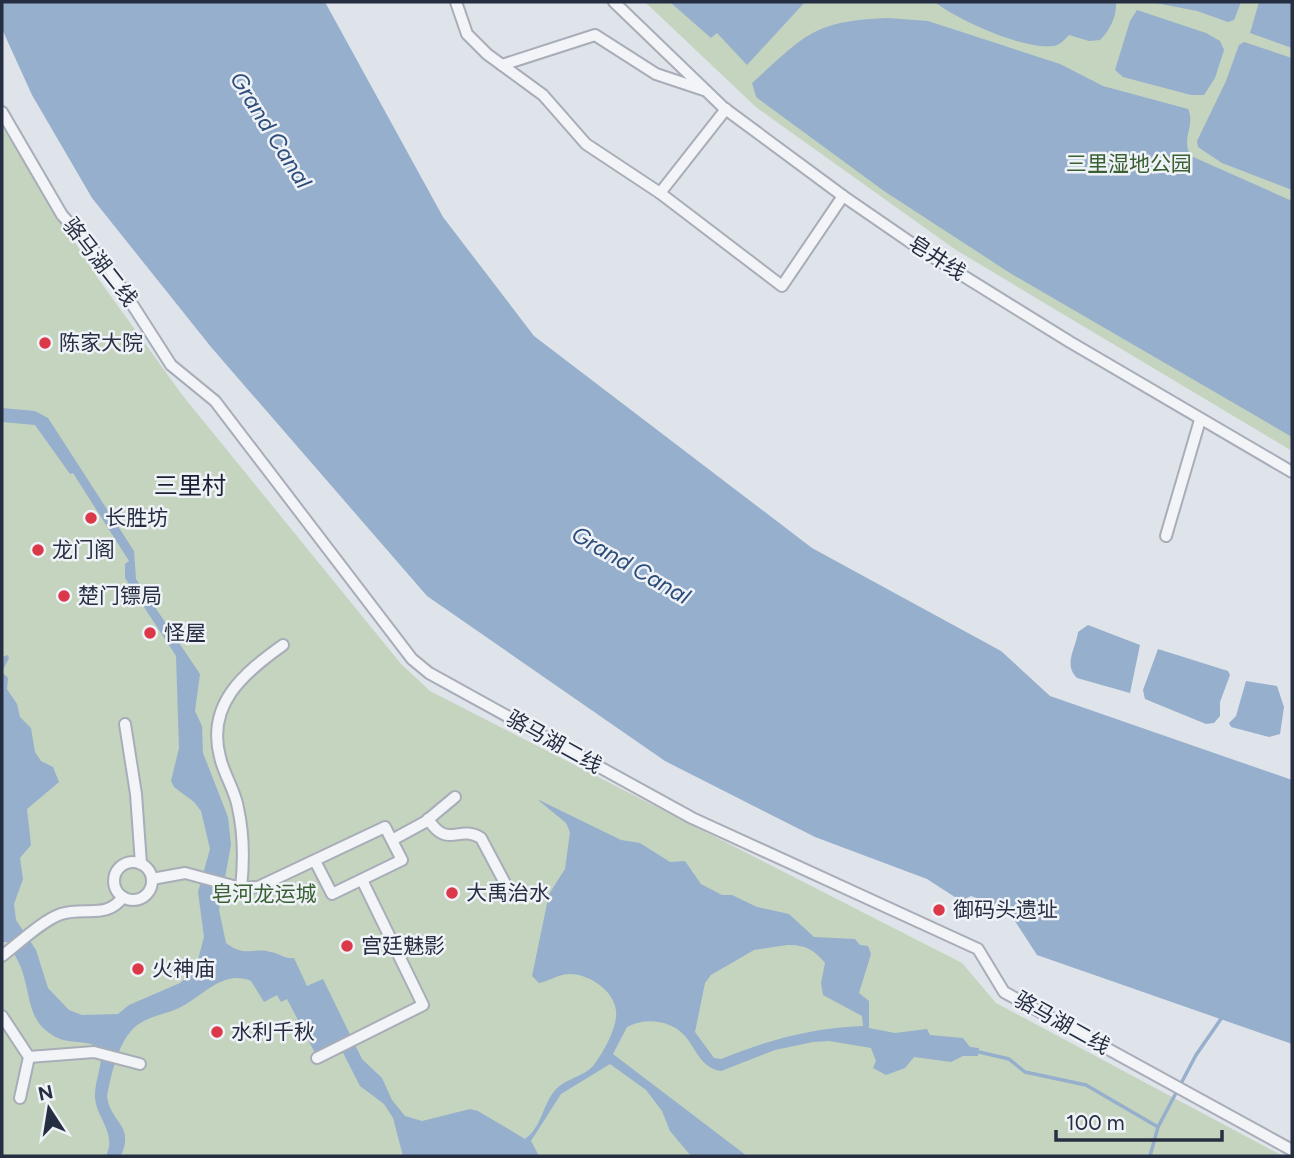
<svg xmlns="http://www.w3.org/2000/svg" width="1294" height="1158" font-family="Figtree,'Noto Sans SC',sans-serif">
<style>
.green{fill:#c4d4bf}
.water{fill:#96afcd;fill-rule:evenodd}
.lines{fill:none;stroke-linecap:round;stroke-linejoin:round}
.stream{stroke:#96afcd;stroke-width:3.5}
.minor-casing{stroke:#a8adb8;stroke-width:14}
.minor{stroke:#f2f4f7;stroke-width:10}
.poi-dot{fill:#db384a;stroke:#eff2f7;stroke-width:2.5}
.labels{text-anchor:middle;stroke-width:5;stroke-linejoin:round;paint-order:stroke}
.park-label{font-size:21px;fill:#395f32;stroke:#eff2f7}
.street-label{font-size:21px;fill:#262f42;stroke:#eff2f7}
.poi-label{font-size:21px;fill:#262f42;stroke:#eff2f7;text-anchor:start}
.water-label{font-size:23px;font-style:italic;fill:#2c4c7a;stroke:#eff2f7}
.quarter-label{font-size:24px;fill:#192033;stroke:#eff2f7}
</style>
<rect width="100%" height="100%" fill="#dfe3ea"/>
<g class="green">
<path d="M 645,2 L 1292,2 L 1292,451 L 956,250 L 757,108 Z"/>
<path d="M 2,127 L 97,277 L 183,396 L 401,664 L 430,691 L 962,963 L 996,1003 L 1283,1156 L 2,1156 Z"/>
</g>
<g class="water">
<path d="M 2,2 L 325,2 L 443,217 L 534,336 L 812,548 L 1001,651 L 1050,696 L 1292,780 L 1292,1044 L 1037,955 L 1007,909 L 971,896 L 961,901 L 927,879 L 815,837 L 665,761 L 427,596 L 211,347 L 92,198 L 32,95 L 2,29 Z"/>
<path d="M 670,2 L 805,2 L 747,65 L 717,33 L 711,38 Z"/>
<path d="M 935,2 L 1116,2 C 1117,16 1110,30 1100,40 L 1089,41 L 1069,35 C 1065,39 1062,43 1057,45 C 1032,54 955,19 935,2 Z"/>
<path d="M 1151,2 L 1241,2 L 1234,20 L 1228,22 L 1197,11 Z"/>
<path d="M 1259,2 L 1292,2 L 1292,48 L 1250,33 Z"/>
<path d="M 1137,10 L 1206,33 L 1220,41 L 1224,50 L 1215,78 L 1204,95 L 1191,95 L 1123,77 L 1115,70 L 1130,21 Z"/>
<path d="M 888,18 L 928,21 L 1060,64 L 1103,86 L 1188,109 C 1196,125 1180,139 1191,156 L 1292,201 L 1292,437 L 1010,273 L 884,191 L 756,97 L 752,83 C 806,35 812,21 888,18 Z"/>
<path d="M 1244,42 L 1292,58 L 1292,190 L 1222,163 L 1198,147 L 1197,141 L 1226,81 L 1239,45 Z"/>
<path d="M 2,408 L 35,411 L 48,418 L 134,551 L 136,579 L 200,674 L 195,711 L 202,726 L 203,753 L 228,817 L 231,845 L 219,910 L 226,943 C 246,958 252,947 271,952 C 281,954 284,959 294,958 L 307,986 L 323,979 L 362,1059 L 382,1078 L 392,1100 L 405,1116 L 422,1121 L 470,1109 L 478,1111 L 525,1139 C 542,1127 543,1103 556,1089 C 566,1079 584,1076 593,1066 C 602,1055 615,1031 616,1017 C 619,994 591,974 570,974 C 558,974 550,981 539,983 L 532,976 L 549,894 L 565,869 L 570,832 L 566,823 L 537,799 L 621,840 L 640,843 L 670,862 L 685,861 L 701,884 L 722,895 L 732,895 L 757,907 L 789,914 L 814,937 L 855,939 L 860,945 L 868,946 L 871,954 L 859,993 L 869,1001 L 869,1028 L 895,1033 L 927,1029 L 930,1035 L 963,1038 L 970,1047 L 979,1048 L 978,1056 L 963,1056 L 951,1062 L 914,1057 L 905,1068 L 886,1075 L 873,1068 L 876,1061 L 871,1048 L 829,1041 L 813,1042 L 775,1050 L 721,1071 C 701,1068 696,1049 685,1036 C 671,1020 645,1017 627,1027 L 613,1054 L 747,1156 L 691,1156 L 670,1131 L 662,1111 L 646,1090 L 610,1064 L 561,1094 L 531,1141 L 539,1156 L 403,1156 L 393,1118 L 384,1104 L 360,1086 L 338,1043 L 315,1053 L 287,999 L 281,1002 L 277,995 L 264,1002 L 251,981 C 223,969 202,997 179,1008 C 162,1016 144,1016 131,1031 C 117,1047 111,1076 107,1096 C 110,1123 135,1124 121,1156 L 106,1156 C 117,1133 97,1119 95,1098 C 94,1081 104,1064 100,1048 C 86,1039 67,1045 52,1035 C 29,1020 31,1001 24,977 C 21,965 14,953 7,942 L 2,942 L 2,657 L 8,655 L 9,658 L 2,672 L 8,678 L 7,689 L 17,704 L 20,717 L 31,728 L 35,752 L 41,761 L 53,767 L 59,782 L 27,809 L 31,845 L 20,858 L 23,879 L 14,904 L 16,920 L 36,950 L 48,988 L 69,1010 L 82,1015 L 118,1014 L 129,1005 L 180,983 L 195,971 L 204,937 L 198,892 L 210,849 L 201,811 L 194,802 L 174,787 L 171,781 L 179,748 L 176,656 L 125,578 L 125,564 L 129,561 L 73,473 L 70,474 L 35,425 L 2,422 ZM 787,945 C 804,944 815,950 825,963 L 821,983 L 823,995 L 862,1016 L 863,1026 C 811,1028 768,1040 721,1059 L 714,1058 L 695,1032 L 705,983 L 711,975 L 754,950 Z"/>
<path d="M 1088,625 L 1140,645 L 1130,693 L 1077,678 C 1063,664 1076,648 1078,632 Z"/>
<path d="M 1158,649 L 1228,671 L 1230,675 L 1220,702 L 1220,716 L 1214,723 L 1206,724 L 1145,699 L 1143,690 Z"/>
<path d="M 1246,681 L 1277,686 L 1284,707 L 1280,734 L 1269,737 L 1231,727 L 1229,723 L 1236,716 Z"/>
</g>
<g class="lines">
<g class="stream">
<path d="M 979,1052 L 1009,1059 L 1025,1072 L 1086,1085 L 1158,1127 L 1196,1055 L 1223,1016"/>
<path d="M 1150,1156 L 1158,1127"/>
</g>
<g class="minor-casing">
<g id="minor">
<path d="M 456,2 L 467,34 L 487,54 L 543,95 L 586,144 L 660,193 L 782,286 L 843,196"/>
<path d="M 614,2 L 724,108 L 843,196 L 920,249 L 1070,342 L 1292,472"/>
<path d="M 502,65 L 595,35 L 656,74 L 704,90"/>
<path d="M 2,112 L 62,215 L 107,265 L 171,365 L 215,401 L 412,659 L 429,673 L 692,818 L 978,949 L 1004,992 L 1292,1150"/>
<path d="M 660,193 L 726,109"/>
<path d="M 1166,536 L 1200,420"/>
<path d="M 125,724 L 136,794 L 141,864"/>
<path d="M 428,819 C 448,850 458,824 481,838 L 507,887"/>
<path d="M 392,840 L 425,822 L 455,797"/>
<circle cx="133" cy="881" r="19"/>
<path d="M 152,879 L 185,873 L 241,888 L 258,887 L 385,827 L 402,860 L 332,894 L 315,861"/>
<path d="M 241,888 C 244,861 244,835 238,808 C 235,790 224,775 220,757 C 206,704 244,673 283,645"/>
<path d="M 2,956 C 18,944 43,920 61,914 C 85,906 106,920 123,897"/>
<path d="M 2,1016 L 29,1057 L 20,1098"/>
<path d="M 29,1057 L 94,1052 L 140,1064"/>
<path d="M 317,1058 L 423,1005 L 362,880"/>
</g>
</g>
<use href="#minor" class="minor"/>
</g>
<g class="poi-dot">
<circle cx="45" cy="343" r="7"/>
<circle cx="91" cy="518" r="7"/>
<circle cx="38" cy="550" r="7"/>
<circle cx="64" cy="596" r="7"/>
<circle cx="150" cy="633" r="7"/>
<circle cx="452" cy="893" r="7"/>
<circle cx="939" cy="910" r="7"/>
<circle cx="347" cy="946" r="7"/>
<circle cx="138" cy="969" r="7"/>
<circle cx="217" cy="1032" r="7"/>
</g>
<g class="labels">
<g class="park-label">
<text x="1129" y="171">三里湿地公园</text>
<text x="264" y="901">皂河龙运城</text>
</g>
<g class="street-label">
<text transform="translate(937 258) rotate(33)" y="7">皂井线</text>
<text transform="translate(100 262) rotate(52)" y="7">骆马湖二线</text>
<text transform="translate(554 742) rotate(29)" y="7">骆马湖二线</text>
<text transform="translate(1062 1023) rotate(29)" y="7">骆马湖二线</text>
</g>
<g class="poi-label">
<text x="59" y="350">陈家大院</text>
<text x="105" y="525">长胜坊</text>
<text x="52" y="557">龙门阁</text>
<text x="78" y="603">楚门镖局</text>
<text x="164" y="640">怪屋</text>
<text x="466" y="900">大禹治水</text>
<text x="953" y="917">御码头遗址</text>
<text x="361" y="953">宫廷魅影</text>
<text x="152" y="976">火神庙</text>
<text x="231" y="1039">水利千秋</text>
</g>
<g class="water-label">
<text transform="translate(271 130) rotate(58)" y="8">Grand Canal</text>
<text transform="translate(631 565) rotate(30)" y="8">Grand Canal</text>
</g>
<g class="quarter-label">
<text x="190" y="494">三里村</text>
</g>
</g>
<rect width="1294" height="1158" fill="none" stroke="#262f42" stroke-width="7"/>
<g transform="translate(49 1109) rotate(348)" stroke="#eff2f7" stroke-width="5" paint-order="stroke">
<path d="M0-5L12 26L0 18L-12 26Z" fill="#262f42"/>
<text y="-10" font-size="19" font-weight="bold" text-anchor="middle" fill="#262f42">N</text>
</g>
<path d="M1056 1130v10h166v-10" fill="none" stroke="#262f42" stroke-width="3.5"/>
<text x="1066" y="1130" font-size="21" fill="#262f42" stroke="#eff2f7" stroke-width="5" paint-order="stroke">100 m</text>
</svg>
